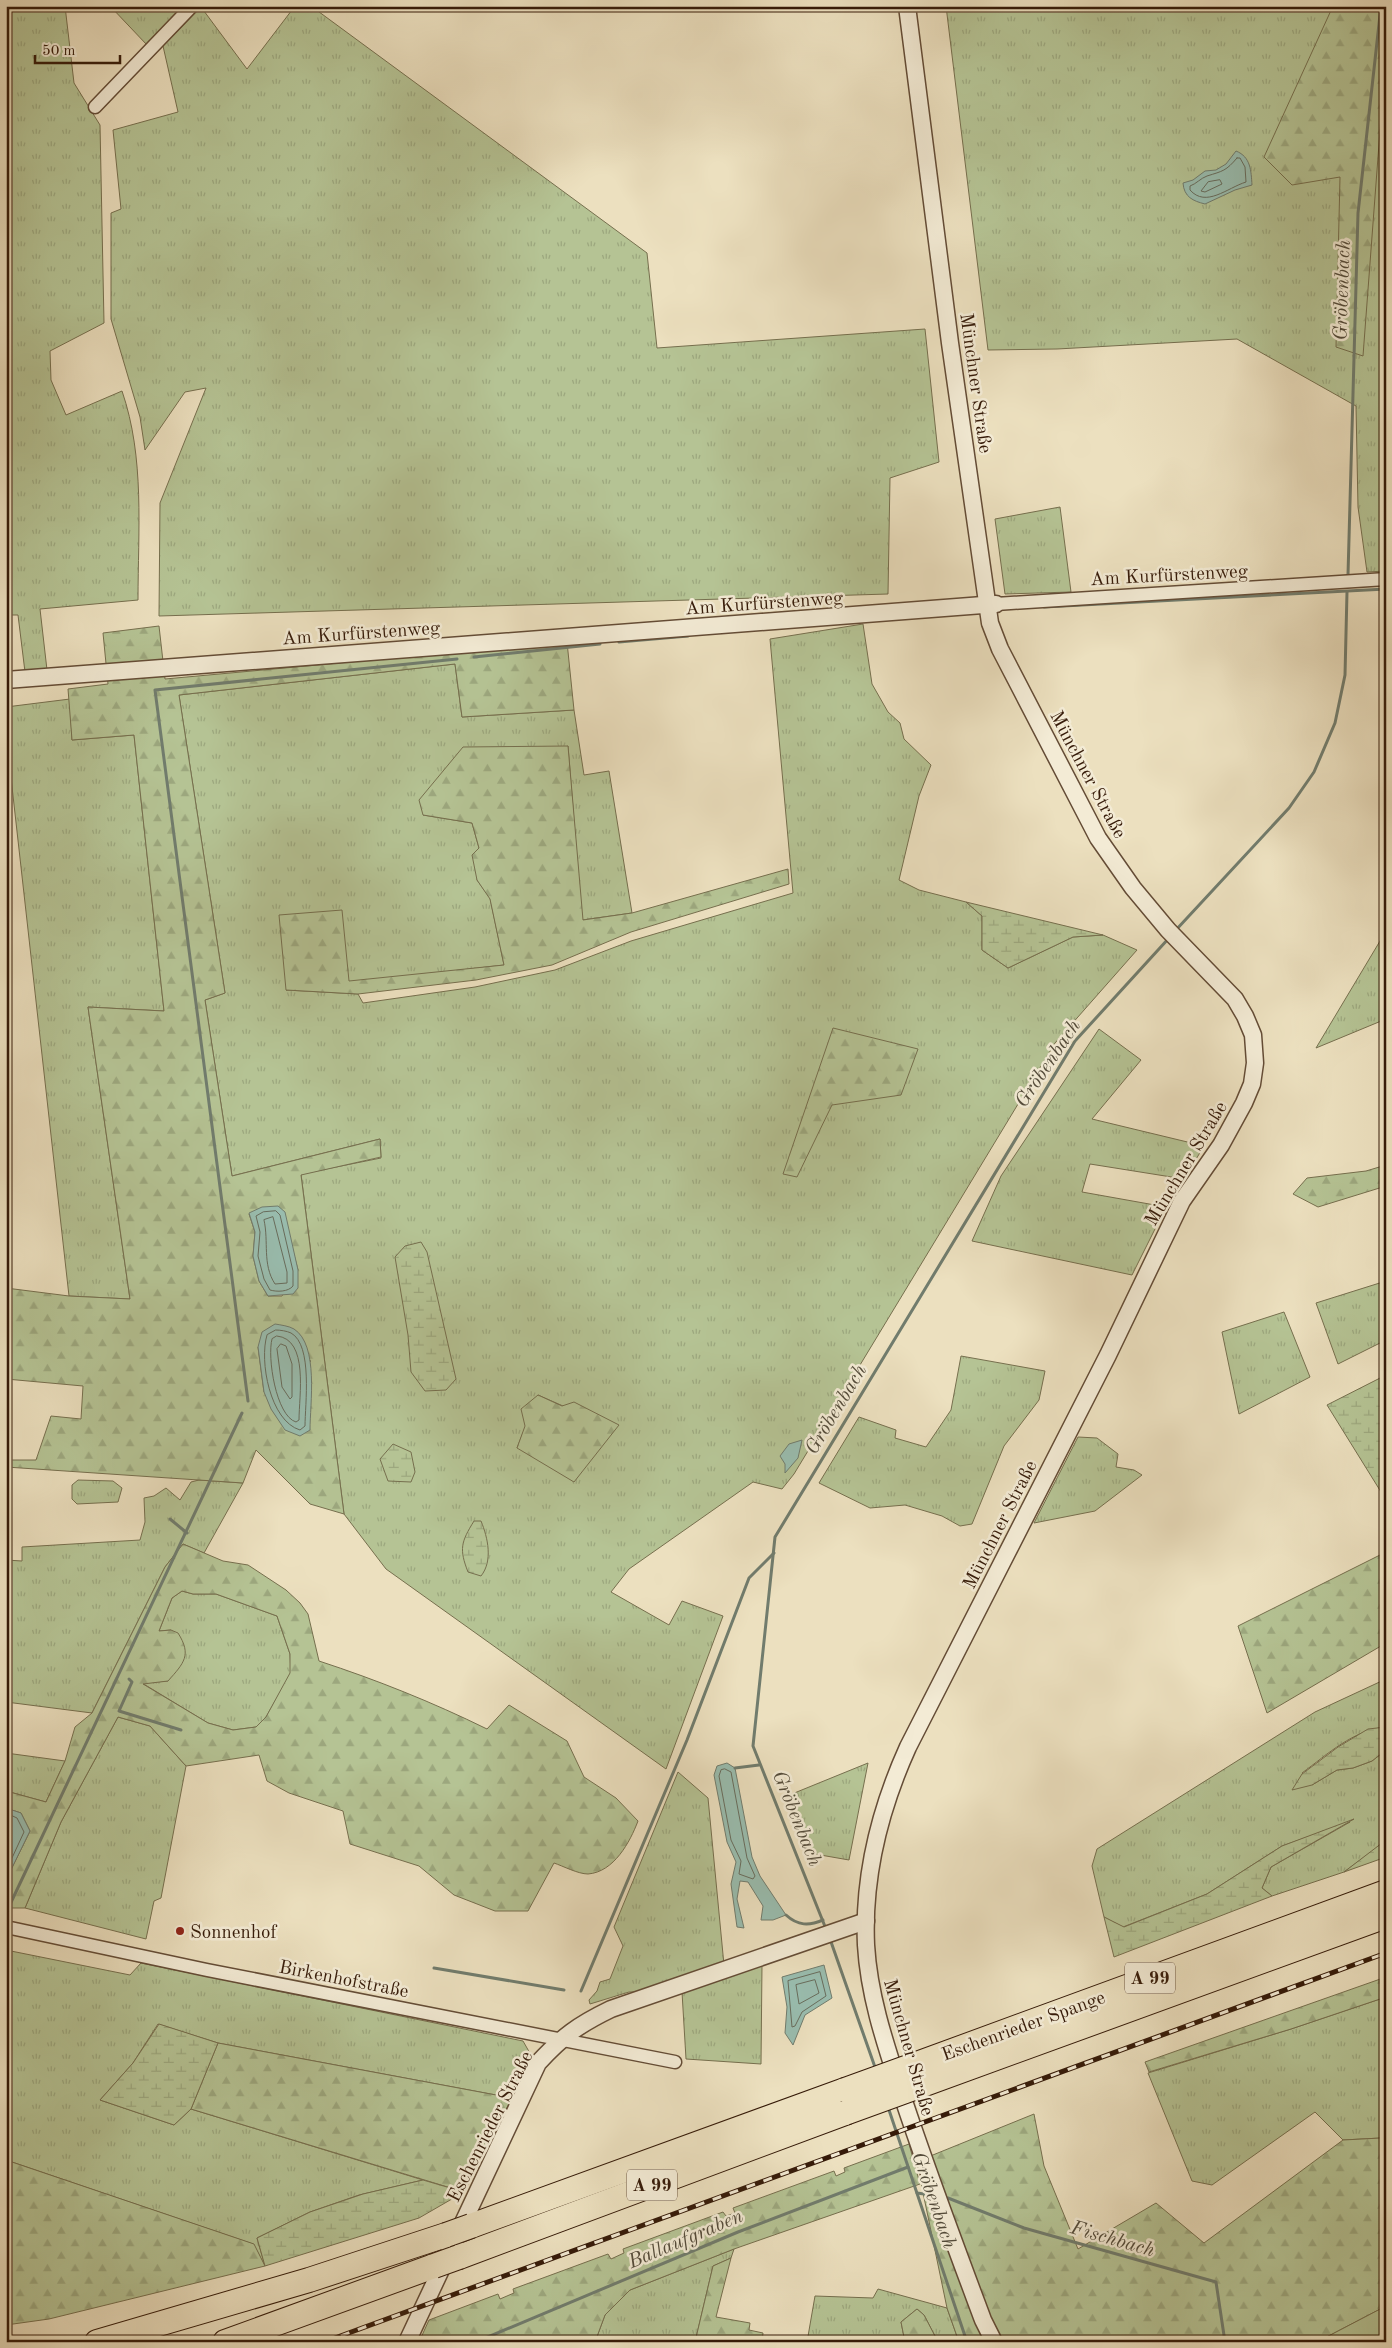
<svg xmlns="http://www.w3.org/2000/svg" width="1392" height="2348" font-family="'Old Standard TT',serif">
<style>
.grass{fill:url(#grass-tufts);stroke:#766f4e;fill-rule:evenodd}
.forest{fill:url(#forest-firs);stroke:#766f4e;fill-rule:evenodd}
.wetland{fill:url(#wetland-marsh);stroke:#766f4e}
.pitch{fill:#b5c394;stroke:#766f4e}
.water{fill:#99bdaf;stroke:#717c6d}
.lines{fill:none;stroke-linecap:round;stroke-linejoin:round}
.shore{stroke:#686c5c;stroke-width:1}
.stream{stroke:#717c6d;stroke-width:3}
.minor-casing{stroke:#644c36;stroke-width:15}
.tertiary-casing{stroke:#644c36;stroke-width:19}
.motorway-casing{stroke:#361b09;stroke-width:26}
.minor{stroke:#f3ebd5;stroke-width:12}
.tertiary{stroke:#f3ebd5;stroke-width:16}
.motorway{stroke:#ece0bf;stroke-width:24}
.rail-casing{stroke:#361b09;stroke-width:5}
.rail{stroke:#f3ebd5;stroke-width:3;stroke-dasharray:9;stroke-linecap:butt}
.motorway-bridge-casing{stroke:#361b09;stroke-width:26;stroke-linecap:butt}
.motorway-bridge{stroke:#ece0bf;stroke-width:24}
.poi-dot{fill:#8f2418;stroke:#f3ebd5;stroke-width:2}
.labels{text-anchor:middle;stroke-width:5;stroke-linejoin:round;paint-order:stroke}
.shield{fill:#f3ebd5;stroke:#6f5946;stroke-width:1}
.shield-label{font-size:18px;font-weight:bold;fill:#361b09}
.street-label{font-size:19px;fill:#361b09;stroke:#f3ebd5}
.poi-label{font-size:19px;fill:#361b09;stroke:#f3ebd5;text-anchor:start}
.water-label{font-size:20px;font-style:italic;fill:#544c3b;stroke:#f3ebd5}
</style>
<defs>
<pattern id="grass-tufts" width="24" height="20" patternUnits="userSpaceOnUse" patternTransform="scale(1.25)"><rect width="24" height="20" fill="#b5c394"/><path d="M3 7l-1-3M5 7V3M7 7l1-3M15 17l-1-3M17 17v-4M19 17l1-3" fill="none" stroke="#9ca77e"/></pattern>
<pattern id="forest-firs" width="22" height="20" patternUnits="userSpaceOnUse" patternTransform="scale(1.25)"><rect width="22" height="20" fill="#b5c394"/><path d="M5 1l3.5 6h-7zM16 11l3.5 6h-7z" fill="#9ca77e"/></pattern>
<pattern id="wetland-marsh" width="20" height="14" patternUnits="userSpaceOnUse" patternTransform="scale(1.25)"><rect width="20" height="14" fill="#b5c394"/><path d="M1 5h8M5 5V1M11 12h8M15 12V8" fill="none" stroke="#9ca77e"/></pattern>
</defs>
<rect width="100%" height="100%" fill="#ece0bf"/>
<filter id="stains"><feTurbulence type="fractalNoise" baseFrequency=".004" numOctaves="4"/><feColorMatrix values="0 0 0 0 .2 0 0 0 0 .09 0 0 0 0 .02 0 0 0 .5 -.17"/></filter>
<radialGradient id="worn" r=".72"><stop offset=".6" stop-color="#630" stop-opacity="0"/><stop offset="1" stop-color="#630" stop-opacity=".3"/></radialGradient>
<g class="grass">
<path d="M 14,6 L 65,6 L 74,83 L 100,125 L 104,323 L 50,351 L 51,380 L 66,415 L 122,391 C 145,458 138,530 138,600 L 40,609 L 47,670 L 25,672 L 18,615 L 6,615 L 6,9 Z"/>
<path d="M 110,6 L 185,6 L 147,45 Z"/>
<path d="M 295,6 L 311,6 L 647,253 L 657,348 L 925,329 L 939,462 L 890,478 L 888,594 L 159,616 L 160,503 L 206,388 L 185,392 L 145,450 L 140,417 L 111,319 L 111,213 L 121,209 L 113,130 L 178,112 L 163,46 L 201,7 L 247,69 Z"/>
<path d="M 946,6 L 1386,6 L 1386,571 L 1367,572 L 1358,507 L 1356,406 L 1237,339 L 1057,349 L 988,350 Z"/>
<path d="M 1060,507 L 1071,592 L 1005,594 L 995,519 Z"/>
<path d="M 863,624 L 872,684 L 888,712 L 900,723 L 904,739 L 931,765 L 919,796 L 899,880 L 919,890 L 966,902 L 982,916 L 982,950 L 1008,968 L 1073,937 L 1103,935 L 1137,950 L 1055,1043 L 794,1474 L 782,1489 L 753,1482 L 629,1569 L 611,1592 L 669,1625 L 682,1601 L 723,1616 L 666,1769 L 386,1569 L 344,1514 L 301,1174 L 381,1158 L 380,1139 L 232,1176 L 205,1000 L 225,993 L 179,695 L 455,664 L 462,717 L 574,710 L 584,775 L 609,771 L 632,913 L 582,920 L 568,746 L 423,815 L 472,823 L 479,848 L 477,880 L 490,898 L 504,965 L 286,990 L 358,994 L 363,1003 L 475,987 L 555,970 L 631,941 L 793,893 L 770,639 ZM 538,1395 L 563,1406 L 517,1448 Z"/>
<path d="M 70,699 L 72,740 L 134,735 L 164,1011 L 88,1007 L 130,1299 L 69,1296 L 6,733 L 6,707 Z"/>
<path d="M 1386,931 L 1386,1019 L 1316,1048 Z"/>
<path d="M 1099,1029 L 1141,1060 L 1092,1119 L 1204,1146 L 1184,1179 L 1090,1164 L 1082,1192 L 1166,1207 L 1132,1275 L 972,1241 L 1001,1176 Z"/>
<path d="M 1386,1281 L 1386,1340 L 1338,1364 L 1316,1303 Z"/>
<path d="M 1284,1312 L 1310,1377 L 1239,1414 L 1222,1332 Z"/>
<path d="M 961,1356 L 1045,1371 L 1039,1400 L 1004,1446 L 972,1524 L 960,1526 L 942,1516 L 905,1505 L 870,1508 L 819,1483 L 859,1417 L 896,1430 L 895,1438 L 926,1447 L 951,1410 Z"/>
<path d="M 1078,1437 L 1097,1438 L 1118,1454 L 1116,1467 L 1134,1470 L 1142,1475 L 1095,1511 L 1034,1523 Z"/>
<path d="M 78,1480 L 113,1481 L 122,1488 L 118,1502 L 77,1504 L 72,1499 L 72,1485 Z"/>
<path d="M 199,1480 L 243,1483 L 204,1553 L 183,1544 L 165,1567 L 92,1713 L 6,1702 L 6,1560 L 22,1561 L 22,1547 L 140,1540 L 145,1522 L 144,1498 L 154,1496 L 166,1488 L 180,1500 L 191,1482 Z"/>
<path d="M 182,1591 L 193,1594 L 216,1594 L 277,1616 L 290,1654 L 291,1673 L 266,1717 L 256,1727 L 233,1730 L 208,1723 L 142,1683 L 168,1681 L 171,1630 L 159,1631 L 172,1598 Z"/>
<path d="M 1386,1679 L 1386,1727 C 1353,1730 1328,1754 1302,1773 L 1312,1785 L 1337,1770 L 1353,1768 L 1372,1761 L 1386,1750 L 1386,1841 L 1344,1872 L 1272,1896 L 1262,1888 L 1271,1867 L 1350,1822 L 1282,1846 L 1207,1894 L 1123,1927 L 1104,1917 L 1092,1866 L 1097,1849 L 1315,1712 Z"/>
<path d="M 118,1717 L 150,1726 L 186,1766 L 161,1898 L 154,1901 L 146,1939 L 25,1908 L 61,1822 Z"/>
<path d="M 6,1753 L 65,1761 L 46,1802 L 6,1791 Z"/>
<path d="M 868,1763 L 849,1860 L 809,1853 L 787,1796 Z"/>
<path d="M 678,1772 L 708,1798 L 724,1965 L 644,1992 L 629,1992 L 590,2004 L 589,2000 L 597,1991 L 600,1982 L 610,1979 L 623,1946 L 614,1927 Z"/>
<path d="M 6,1950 L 130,1975 L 141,1963 L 523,2041 L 531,2055 L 512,2098 L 218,2043 L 158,2024 L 133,2063 L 100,2100 L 174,2125 L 191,2109 L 423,2180 L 359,2195 L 310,2212 L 257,2238 L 265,2266 L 253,2244 L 6,2160 Z"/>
<path d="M 762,1965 L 761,2064 L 686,2059 L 682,1992 Z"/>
<path d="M 1386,1997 L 1386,2134 L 1381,2138 L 1343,2140 L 1315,2112 L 1212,2185 L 1192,2181 L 1148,2073 L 1291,2029 Z"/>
<path d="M 734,2249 L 731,2258 L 713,2266 L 695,2342 L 595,2342 L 605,2315 L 630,2290 Z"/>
<path d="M 878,2289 L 947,2308 L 959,2342 L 934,2342 L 936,2338 L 924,2315 L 917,2309 L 901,2322 L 905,2342 L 807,2342 L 815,2296 L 873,2298 Z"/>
</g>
<g class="forest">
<path d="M 1333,6 L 1386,6 L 1386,51 L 1363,356 L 1336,347 L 1340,177 L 1292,185 L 1264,157 Z"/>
<path d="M 159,626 L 165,679 L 567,642 L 574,710 L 462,717 L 455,664 L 179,695 L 225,993 L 205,1000 L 232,1176 L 380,1139 L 381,1157 L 301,1175 L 344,1514 L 310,1504 L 256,1450 L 243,1483 L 6,1467 L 6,1460 L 36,1460 L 51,1416 L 81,1419 L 83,1386 L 6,1379 L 6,1288 L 69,1296 L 130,1299 L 88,1007 L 164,1011 L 134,735 L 72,740 L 68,689 L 108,684 L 103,633 ZM 249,1214 L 292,1247 L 298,1270 L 282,1296 L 268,1296 L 259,1281 L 253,1256 L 255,1232 ZM 258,1347 L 311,1361 L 264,1392 Z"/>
<path d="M 568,746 L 583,920 L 632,913 L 788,869 L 789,884 L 631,932 L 552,965 L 476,980 L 358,994 L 286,990 L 279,915 L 342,910 L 349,981 L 504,965 L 490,899 L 477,880 L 472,855 L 479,848 L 472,823 L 423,815 L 419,800 L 463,747 Z"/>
<path d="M 833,1028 L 918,1049 L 901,1095 L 832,1105 L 797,1177 L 783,1174 Z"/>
<path d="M 1386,1165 L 1386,1186 L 1318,1207 L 1293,1194 L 1307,1178 L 1366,1171 Z"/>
<path d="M 538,1395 L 562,1406 L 574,1402 L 619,1425 L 574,1482 L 517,1448 L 525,1426 L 521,1409 Z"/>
<path d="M 183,1544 L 223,1561 L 248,1565 L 286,1590 L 300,1603 L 308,1614 L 319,1661 C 377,1680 432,1702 487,1729 L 509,1705 L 567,1741 L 584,1777 L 616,1798 L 638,1821 C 630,1842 614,1872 588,1874 C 578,1874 563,1866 554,1863 L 528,1911 L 495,1911 L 454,1895 L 419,1866 L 350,1844 L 343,1811 L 289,1793 L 267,1781 L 259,1755 L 186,1766 L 150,1726 L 118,1717 L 61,1822 L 25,1908 L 6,1908 L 6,1880 L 30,1831 L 21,1813 L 6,1808 L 6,1791 L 46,1802 L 65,1761 L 75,1727 L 92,1713 L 165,1567 ZM 182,1591 L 193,1594 L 216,1594 L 277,1616 L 290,1654 L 290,1673 L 266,1717 L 256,1727 L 233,1730 L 208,1723 L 143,1684 L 168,1681 C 184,1663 192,1655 178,1633 L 171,1630 L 159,1631 L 172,1598 Z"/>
<path d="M 1386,1552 L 1386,1643 L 1267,1713 L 1238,1626 Z"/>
<path d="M 1386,1977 L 1386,1997 L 1291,2029 L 1149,2072 L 1145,2062 Z"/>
<path d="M 218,2043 L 512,2098 L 464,2192 L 191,2109 Z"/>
<path d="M 1034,2114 L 1044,2166 L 1078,2249 L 1156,2203 L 1204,2243 L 1343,2140 L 1381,2138 L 1386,2134 L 1386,2306 L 1317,2342 L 1201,2342 L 1199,2339 L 1193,2342 L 959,2342 L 947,2308 L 921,2183 L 930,2179 L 923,2159 Z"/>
<path d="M 909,2144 L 920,2184 L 734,2249 L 630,2290 L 605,2315 L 595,2342 L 419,2342 L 429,2320 L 498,2294 L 500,2299 L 514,2293 L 513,2289 L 608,2254 L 611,2259 L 624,2253 L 623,2249 L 723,2212 L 726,2216 L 735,2213 L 733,2208 L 834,2171 L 836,2176 L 845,2172 L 844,2168 Z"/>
<path d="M 6,2160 L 254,2244 L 265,2266 L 49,2319 L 6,2325 Z"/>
<path d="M 731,2258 L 716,2317 L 750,2323 L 749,2330 L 763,2333 L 762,2342 L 695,2342 L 713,2266 Z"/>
<path d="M 917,2309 L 924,2315 L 936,2338 L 934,2342 L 905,2342 L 901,2322 Z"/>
</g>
<g class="wetland">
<path d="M 966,902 L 1103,935 L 1073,937 L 1008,968 L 982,950 L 982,916 Z"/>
<path d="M 421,1242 L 427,1252 L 456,1379 L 446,1390 L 425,1391 L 411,1372 L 408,1335 L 395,1257 L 405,1246 Z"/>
<path d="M 1386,1375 L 1386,1500 L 1327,1405 Z"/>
<path d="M 393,1444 L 411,1452 L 415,1472 L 411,1482 L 388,1481 L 380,1459 Z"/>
<path d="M 474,1521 L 481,1521 C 488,1538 493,1561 481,1576 L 468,1572 C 459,1549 461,1542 474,1521 Z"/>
<path d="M 1386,1727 L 1386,1750 L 1372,1761 L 1353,1768 L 1337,1770 L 1312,1785 L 1292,1790 L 1302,1774 L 1338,1747 L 1368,1729 Z"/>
<path d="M 1354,1819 L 1271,1867 L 1262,1888 L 1272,1896 L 1114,1957 L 1104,1917 L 1124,1927 L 1207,1894 L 1282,1846 Z"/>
<path d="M 1386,1841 L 1386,1857 L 1344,1872 L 1382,1843 Z"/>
<path d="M 159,2024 L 218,2043 L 191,2109 L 174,2125 L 100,2100 L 133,2063 Z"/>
<path d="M 423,2180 L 464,2192 L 419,2218 L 265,2266 L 257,2238 L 310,2212 L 363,2194 Z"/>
</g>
<path class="pitch" d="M 1386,2306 L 1386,2342 L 1317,2342 Z"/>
<g class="water">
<path d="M 1236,151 C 1251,157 1251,171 1252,185 L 1235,190 L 1205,204 C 1193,201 1184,197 1183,183 L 1193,180 L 1205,171 L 1216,170 L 1226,164 Z"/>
<path d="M 278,1206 L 285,1212 L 298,1270 L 298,1288 L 293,1294 L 268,1296 L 259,1281 L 253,1256 L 255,1232 L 249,1213 L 262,1207 Z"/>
<path d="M 275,1324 C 281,1325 289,1326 294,1329 C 319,1345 310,1404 310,1430 L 300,1436 L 285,1430 L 271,1409 L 264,1392 L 258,1347 L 262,1332 Z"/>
<path d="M 802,1440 L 798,1458 L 785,1473 L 785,1464 L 780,1456 L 789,1444 Z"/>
<path d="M 727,1763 L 735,1768 L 752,1857 L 760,1876 L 786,1915 L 773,1920 L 761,1920 L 763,1906 L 748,1882 L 740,1881 L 737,1899 L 744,1928 L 737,1927 L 731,1884 L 736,1862 L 727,1842 L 714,1775 L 717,1766 Z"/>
<path d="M 6,1808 L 21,1813 L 30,1831 L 6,1880 Z"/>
<path d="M 824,1965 L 832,1998 L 805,2015 L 793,2045 L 785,2033 L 787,2007 L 782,1977 Z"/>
</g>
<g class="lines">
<g class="shore">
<path d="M 1237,158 L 1240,158 L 1245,167 L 1246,182 C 1227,188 1206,208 1190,190 L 1190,186 C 1196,184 1201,178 1207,176 C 1223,171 1226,171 1237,158 Z"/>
<path d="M 1220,180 L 1222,184 L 1205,192 L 1201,191 L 1208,182 Z"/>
<path d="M 276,1211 L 280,1215 L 293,1271 L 293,1286 C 288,1292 277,1292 270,1290 L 264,1279 L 258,1256 L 260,1232 L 256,1216 L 263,1212 Z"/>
<path d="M 273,1217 L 287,1272 L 287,1283 L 275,1284 C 262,1264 269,1242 264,1220 Z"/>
<path d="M 276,1330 C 280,1330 287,1331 291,1333 C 313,1345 305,1405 305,1426 L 300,1430 C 270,1421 259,1361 267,1335 Z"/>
<path d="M 277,1336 C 309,1339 299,1396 299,1420 L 296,1422 C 276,1416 267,1357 272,1339 Z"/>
<path d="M 281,1344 L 286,1346 L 292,1364 L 292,1397 L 290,1399 L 282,1387 L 277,1349 Z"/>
<path d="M 725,1769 L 731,1772 L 747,1858 L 755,1876 L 753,1879 L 739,1874 L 741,1861 L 731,1840 L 719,1776 L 721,1770 Z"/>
<path d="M 6,1813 L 17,1818 L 24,1832 L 6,1871"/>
<path d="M 820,1972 L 826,1996 L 802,2012 L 795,2026 L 792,2027 L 788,1981 Z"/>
<path d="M 815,1980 L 819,1993 L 799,2004 L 796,1985 Z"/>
</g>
<g class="stream">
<path d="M 1348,575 L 1358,213 L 1381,6"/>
<path d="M 1044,607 L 1386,589"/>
<path d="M 619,642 L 688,636"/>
<path d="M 474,657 L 600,644"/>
<path d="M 1175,931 L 1289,808 L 1314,772 L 1335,723 L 1345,675 L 1347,592"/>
<path d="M 248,1401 L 155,690 L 457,659"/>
<path d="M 170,1519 L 187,1533"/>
<path d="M 129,1679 L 132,1682 L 119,1711 L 181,1730"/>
<path d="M 735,1768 L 759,1765"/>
<path d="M 6,1913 L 242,1413"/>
<path d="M 786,1915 C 798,1926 809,1926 823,1920"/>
<path d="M 826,1929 L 753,1746 L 775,1537 L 1075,1041 L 1169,938"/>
<path d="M 830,1939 L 876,2070"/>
<path d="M 434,1968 L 564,1990"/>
<path d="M 581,1991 L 687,1740 L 749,1578 L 774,1553"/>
<path d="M 888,2107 L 967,2342"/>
<path d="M 917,2193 L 924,2194"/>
<path d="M 948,2198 L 1024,2228 L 1216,2282 L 1225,2342"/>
<path d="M 476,2342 L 738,2232 L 908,2167"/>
</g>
<g class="minor-casing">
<g id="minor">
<path d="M 95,107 L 192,6"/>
<path d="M 996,604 L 1386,579"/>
<path d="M 6,1927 L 207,1970 L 675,2062"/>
</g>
</g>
<g class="tertiary-casing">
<g id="tertiary">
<path d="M 907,6 L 950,343 L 990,623 L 1000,649 L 1098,838 L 1133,888 L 1168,930 L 1235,999 L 1245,1016 L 1253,1035 L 1255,1063 L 1252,1084 L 1244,1103 L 1221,1145 L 1182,1201 L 1108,1355 L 908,1747 C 880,1809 863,1877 866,1945 C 869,1997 886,2046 902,2095 C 927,2171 955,2245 983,2320 L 994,2342"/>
<path d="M 6,680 L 996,604"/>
<path d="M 407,2342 L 538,2063 C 563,2036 578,2025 611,2009 L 866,1921"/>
</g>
</g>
<g class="motorway-casing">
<g id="motorway">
<path d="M 914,2065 L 1386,1892"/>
<path d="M 922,2085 L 1386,1916"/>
<path d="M 471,2226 L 845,2090"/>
<path d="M 459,2257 L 845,2113"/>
<path d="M 97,2342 L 309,2280 L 446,2235"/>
<path d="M 225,2342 L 434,2266"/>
</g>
</g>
<use href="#minor" class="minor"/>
<use href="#tertiary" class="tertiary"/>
<use href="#motorway" class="motorway"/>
<g class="rail-casing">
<path id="rail" d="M 324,2342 L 1386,1953"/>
</g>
<use href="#rail" class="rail"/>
<g class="motorway-bridge-casing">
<g id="motorway-bridge">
<path d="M 845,2090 L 914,2065"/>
<path d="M 845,2113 L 922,2085"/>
<path d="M 446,2235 L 471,2226"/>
<path d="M 434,2266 L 459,2257"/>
</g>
</g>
<use href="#motorway-bridge" class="motorway-bridge"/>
</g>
<circle class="poi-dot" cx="180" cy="1931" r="5"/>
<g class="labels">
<g class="shield">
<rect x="1125" y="1962.5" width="50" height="31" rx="4"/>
<rect x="627" y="2169.5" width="50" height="31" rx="4"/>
</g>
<g class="shield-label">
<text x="1150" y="1984">A 99</text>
<text x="652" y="2191">A 99</text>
</g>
<g class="street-label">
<text transform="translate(977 383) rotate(82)" y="7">Münchner Straße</text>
<text transform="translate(1169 574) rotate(-3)" y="7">Am Kurfürstenweg</text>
<text transform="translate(764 602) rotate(-4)" y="7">Am Kurfürstenweg</text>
<text transform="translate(361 632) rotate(-4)" y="7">Am Kurfürstenweg</text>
<text transform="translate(1089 774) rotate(62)" y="7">Münchner Straße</text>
<text transform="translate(1185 1163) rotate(-59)" y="7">Münchner Straße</text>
<text transform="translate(999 1524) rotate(-63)" y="7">Münchner Straße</text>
<text transform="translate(344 1978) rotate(11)" y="7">Birkenhofstraße</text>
<text transform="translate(1023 2025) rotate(-20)" y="7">Eschenrieder Spange</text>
<text transform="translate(910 2047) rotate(74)" y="7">Münchner Straße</text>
<text transform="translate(489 2126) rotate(-63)" y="7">Eschenrieder Straße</text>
</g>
<g class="poi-label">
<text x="190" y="1938">Sonnenhof</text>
</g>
<g class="water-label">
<text transform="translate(1341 290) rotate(-88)" y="7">Gröbenbach</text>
<text transform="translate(1047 1063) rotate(-56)" y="7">Gröbenbach</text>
<text transform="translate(835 1409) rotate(-59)" y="7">Gröbenbach</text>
<text transform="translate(798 1818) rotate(68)" y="7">Gröbenbach</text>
<text transform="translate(935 2200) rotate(71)" y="7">Gröbenbach</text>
<text transform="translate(685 2238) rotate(-23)" y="7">Ballaufgraben</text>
<text transform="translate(1113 2238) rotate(16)" y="7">Fischbach</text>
</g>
</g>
<rect width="1392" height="2348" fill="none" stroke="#ece0bf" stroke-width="25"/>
<rect x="8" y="8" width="1377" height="2333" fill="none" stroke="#361b09" stroke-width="2.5"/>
<rect x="12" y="12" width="1367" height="2323" fill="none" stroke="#361b09"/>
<path d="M35 55v8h85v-8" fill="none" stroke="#361b09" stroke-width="2.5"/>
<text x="42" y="55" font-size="15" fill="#361b09" stroke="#f3ebd5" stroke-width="4" paint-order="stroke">50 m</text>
<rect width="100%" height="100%" filter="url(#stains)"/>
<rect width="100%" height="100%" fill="url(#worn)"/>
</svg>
